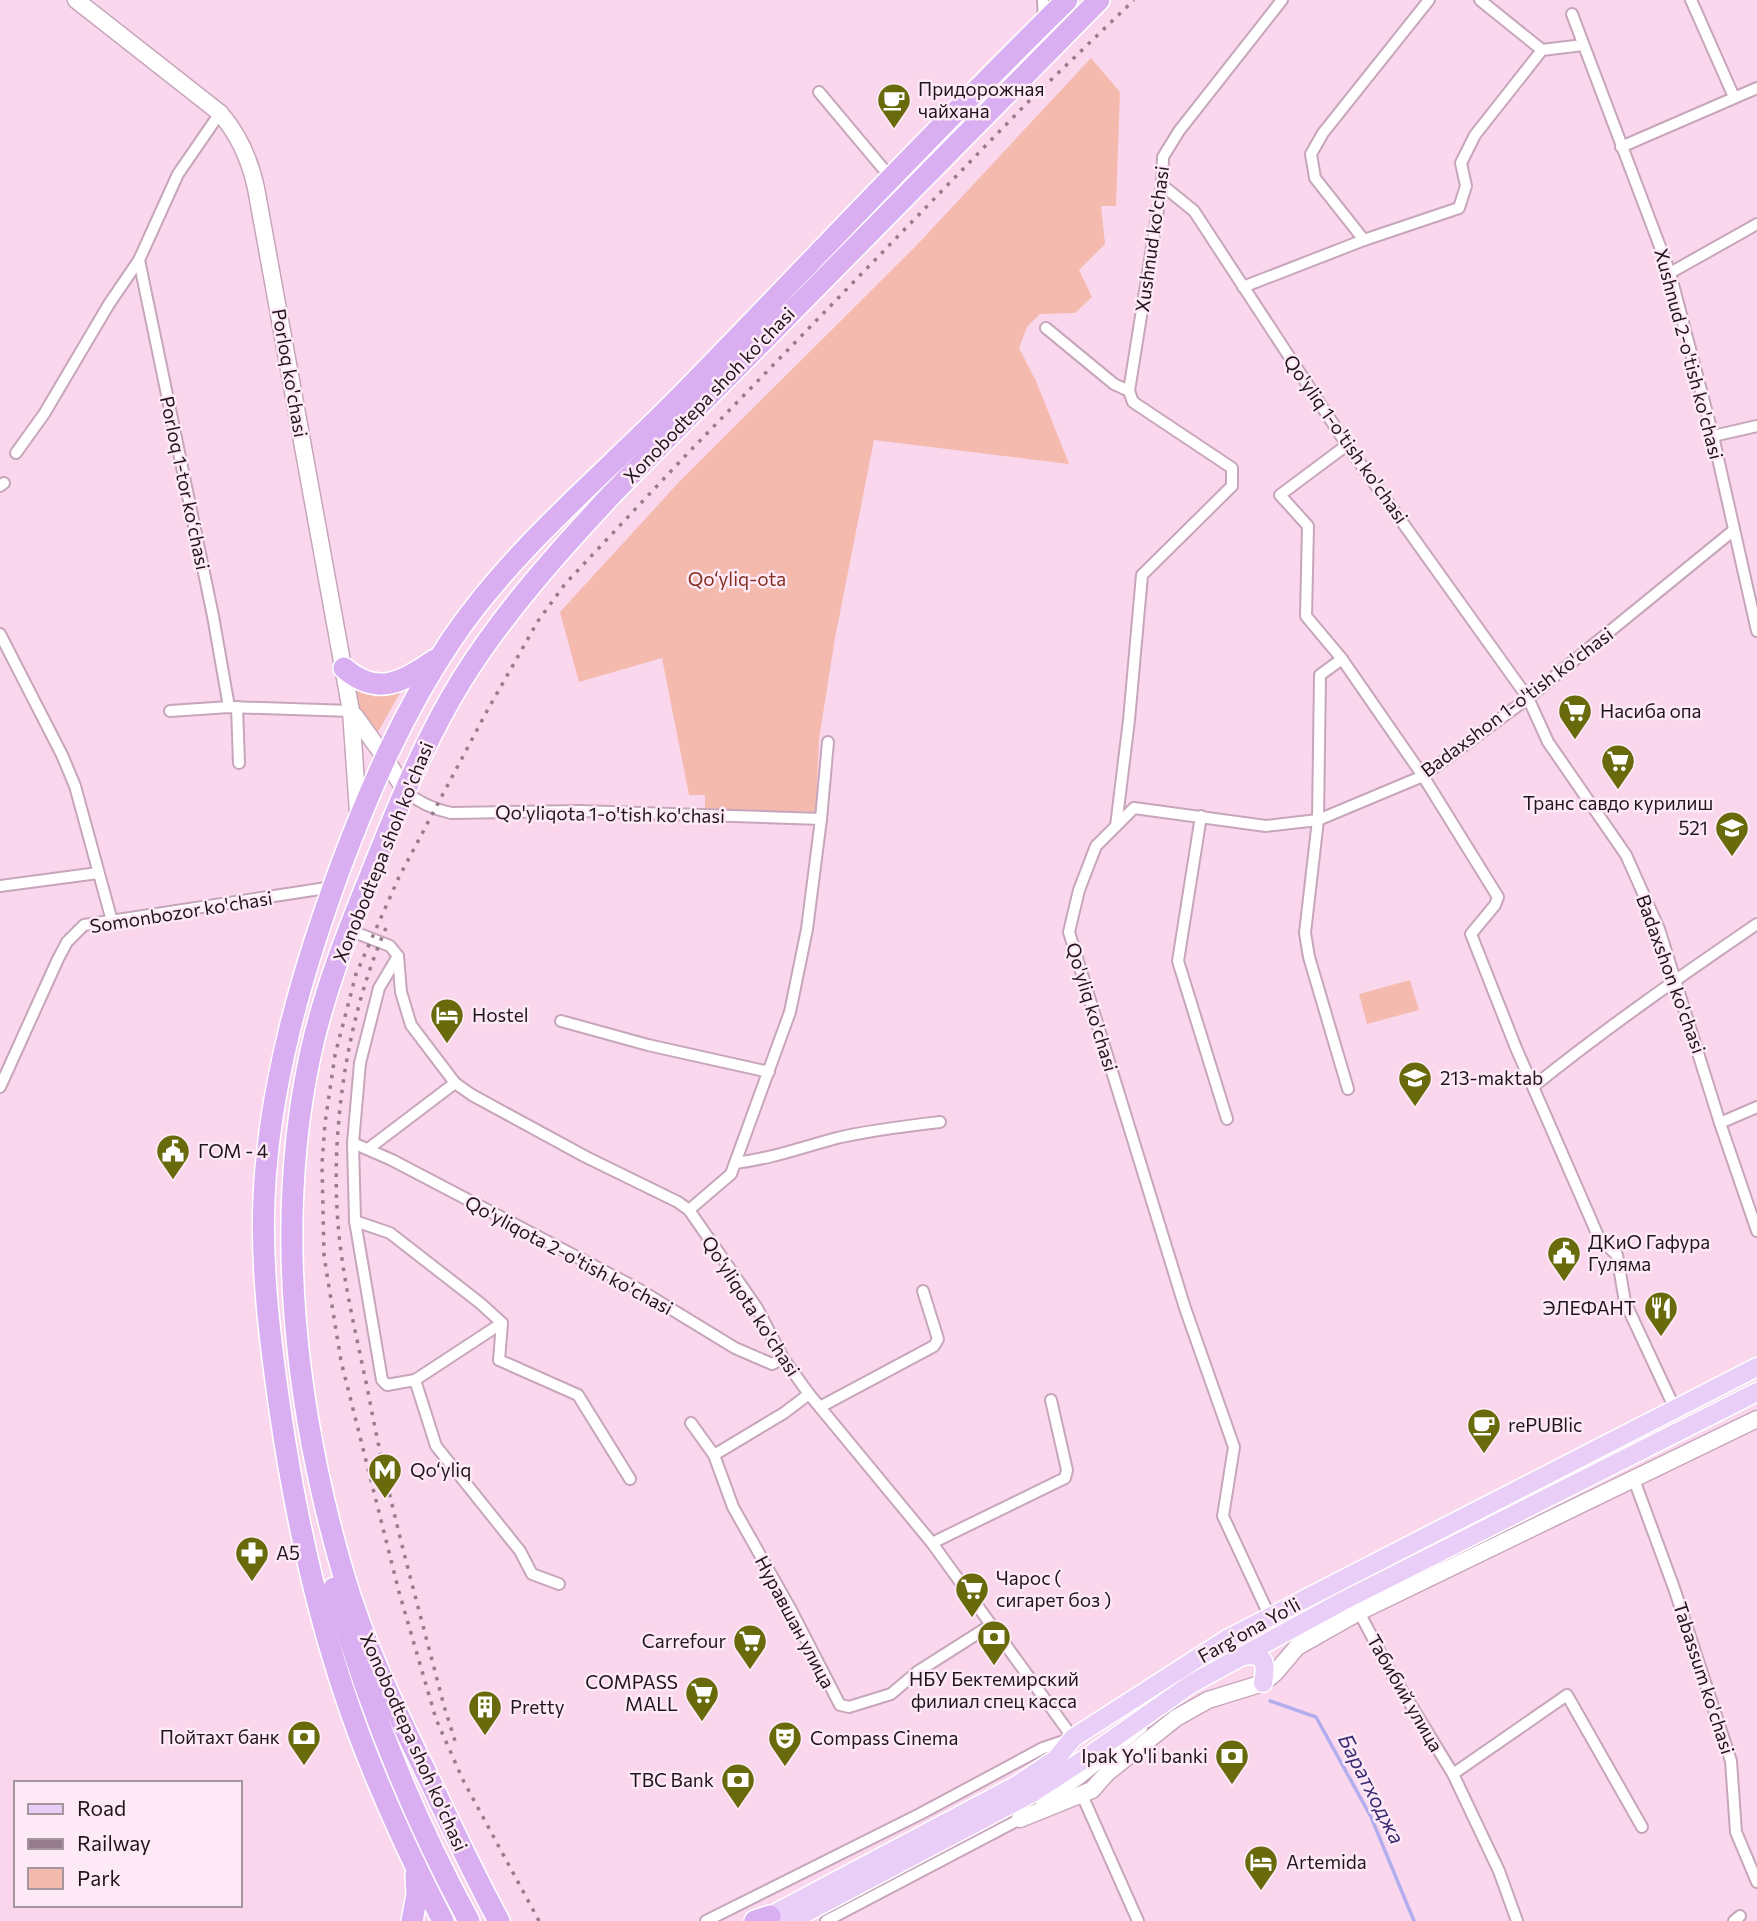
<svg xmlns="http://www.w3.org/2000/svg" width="1757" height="1921" font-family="Commissioner,sans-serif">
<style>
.green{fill:#f4baae}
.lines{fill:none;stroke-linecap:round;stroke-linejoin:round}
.stream{stroke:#b2aeed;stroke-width:3.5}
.street-casing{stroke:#c7a6bb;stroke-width:14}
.secondary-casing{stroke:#c7a6bb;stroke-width:19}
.primary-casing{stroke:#fff;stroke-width:21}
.highway-casing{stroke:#fff;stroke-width:24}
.street{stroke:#fff;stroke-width:10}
.secondary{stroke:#fff;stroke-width:16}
.primary{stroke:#e9cff7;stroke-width:18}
.highway{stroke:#daaff2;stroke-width:21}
.rail{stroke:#967d8d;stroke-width:3.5;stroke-dasharray:3.5 7;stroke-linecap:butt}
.labels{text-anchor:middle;stroke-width:5;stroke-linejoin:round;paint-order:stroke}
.poi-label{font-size:19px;fill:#21151d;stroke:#fee9f6;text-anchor:start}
.street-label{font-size:19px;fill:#21151d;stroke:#fee9f6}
.park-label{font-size:19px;fill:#843021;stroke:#fee9f6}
.water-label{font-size:21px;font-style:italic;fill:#3a2d76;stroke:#fee9f6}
</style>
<rect width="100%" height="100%" fill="#fad7ed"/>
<g class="green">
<path d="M 1091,58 L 1120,92 L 1116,206 L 1101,206 L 1105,244 L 1079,270 L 1092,297 L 1075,313 L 1040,314 L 1027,327 L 1019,348 L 1036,381 L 1069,464 L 874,440 L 835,638 L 819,739 L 816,812 L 705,810 L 705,795 L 689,795 L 662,658 L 579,682 L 560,612 L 680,481 L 916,246 Z"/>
<path d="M 356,689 L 376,697 L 401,691 L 378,732 L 364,727 Z"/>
<path d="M 1410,980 L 1419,1010 L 1367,1024 L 1359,994 Z"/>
</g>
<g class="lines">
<path class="stream" d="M 1270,1701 L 1316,1717 L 1371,1817 L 1414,1921"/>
<g class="street-casing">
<g id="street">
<path d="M 1043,0 L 1044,22"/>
<path d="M 1480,0 L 1542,50"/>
<path d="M 1691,0 L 1734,97"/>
<path d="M 1572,14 L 1670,273 L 1713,436 L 1757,631"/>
<path d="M 819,92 L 891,178"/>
<path d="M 1621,147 L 1757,88"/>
<path d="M 1162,185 L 1194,211 L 1347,445 L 1528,698 L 1548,742 L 1626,855 L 1659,929 L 1720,1123 L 1757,1231"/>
<path d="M 1364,240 L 1315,178 L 1311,154 L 1323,133 L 1429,0"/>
<path d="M 139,260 L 213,616 L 229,707"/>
<path d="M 1670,273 L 1757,224"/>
<path d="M 1243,287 L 1364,240 L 1459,208 L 1466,186 L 1461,163 L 1475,135 L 1542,50 L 1583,45"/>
<path d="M 1046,328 L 1114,384 L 1129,391 L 1133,402 L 1232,468 L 1232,486 L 1142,575 L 1129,720 L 1116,826 L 1096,846 L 1079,890 L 1069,932 L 1185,1308 L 1234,1447 L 1223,1516 L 1270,1617"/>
<path d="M 1129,391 L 1162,185 L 1163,157 L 1179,131 L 1282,0"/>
<path d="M 1713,436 L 1757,426"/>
<path d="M 1347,445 L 1280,495 L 1308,526 L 1306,616 L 1342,659 L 1423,776 L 1498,897 L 1495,905 L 1471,934 L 1516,1048 L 1599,1238 L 1617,1255 L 1625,1302 L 1675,1409"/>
<path d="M 16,453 L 44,414 L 109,304 L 139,260 L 178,174 L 220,113"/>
<path d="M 0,486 L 4,483"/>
<path d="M 0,634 L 62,755 L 75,786 L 112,921"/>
<path d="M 1342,659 L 1320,675 L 1318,820 L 1305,933 L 1309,957 L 1348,1089"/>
<path d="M 237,707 L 239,763"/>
<path d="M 170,711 L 229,707 L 351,711"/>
<path d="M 405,791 C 419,803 433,809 451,813 L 580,811 L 821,819"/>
<path d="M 1201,816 L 1178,961 L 1227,1119"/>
<path d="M 1116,826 L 1134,808 L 1266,826 L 1318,820 L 1423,776 L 1528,698 L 1734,530"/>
<path d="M 0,886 L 98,873"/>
<path d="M 349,930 L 390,946 L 398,956 L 401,992 L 411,1025 L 455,1083 L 472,1095 L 586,1157 L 678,1202 L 689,1210 L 757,1308 L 783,1358 L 809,1394 L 932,1543 L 1073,1738 L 1043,1748 L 920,1814 L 706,1921"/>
<path d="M 398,956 L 379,988 L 360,1063 L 353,1143 L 355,1221 L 382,1380 L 387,1385 L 415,1380 L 502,1323"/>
<path d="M 561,1021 L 648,1045 L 769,1072"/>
<path d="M 1534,1086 C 1606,1028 1681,976 1757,924"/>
<path d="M 0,1087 L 58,959 L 67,942 L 84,925 L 333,887"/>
<path d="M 1720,1123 L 1757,1107"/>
<path d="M 353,1143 L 392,1160 L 640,1290 L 735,1348 L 772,1364 L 783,1358"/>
<path d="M 368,1149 L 455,1083"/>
<path d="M 735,1163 C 770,1159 803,1147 837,1138 C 871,1130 906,1126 940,1122"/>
<path d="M 689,1210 L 731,1174 L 790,1012 L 807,929 L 821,819 L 828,742"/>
<path d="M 355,1221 L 390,1233 L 480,1303 L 502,1323 L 499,1360 L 578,1395 L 630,1479"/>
<path d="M 415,1380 L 436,1446 L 520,1551 L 532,1574 L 559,1584"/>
<path d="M 820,1407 L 934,1346 L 938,1339 L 923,1291"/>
<path d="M 691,1423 L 714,1455 L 733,1507 L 791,1610 L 840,1705 L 849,1707 L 891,1694 L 917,1672 L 991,1625"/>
<path d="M 714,1455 L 784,1413 L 809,1394"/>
<path d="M 1633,1477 L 1674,1588 L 1731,1761 L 1736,1832 L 1757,1882"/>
<path d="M 932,1543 L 1065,1478 L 1067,1470 L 1051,1400"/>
<path d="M 1359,1612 L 1390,1671 L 1453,1774 L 1499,1871 L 1517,1921"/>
<path d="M 1453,1774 L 1567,1695 L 1642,1827"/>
<path d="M 1082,1795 L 1138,1921"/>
<path d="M 1041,1805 L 1081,1778 L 1142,1728"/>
<path d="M 826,1921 L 1024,1817"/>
<path d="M 1734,1921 L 1740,1916"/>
</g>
</g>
<g class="secondary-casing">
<g id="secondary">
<path d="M 76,0 L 220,113 C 239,135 250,160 256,188 L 351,711 L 358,812"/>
<path d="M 355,716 L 386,759 L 405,791"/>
<path d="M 1020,1819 L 1092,1790 L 1107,1773 L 1176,1718 L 1208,1700 L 1263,1683 L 1275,1673 L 1297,1647 L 1359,1612 L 1757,1419"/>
</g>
</g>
<g class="primary-casing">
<g id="primary">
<path d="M 1242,1656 C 1265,1652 1267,1663 1263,1683"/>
<path d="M 770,1916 L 1017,1785 L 1056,1759 L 1073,1738 L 1227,1639 L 1757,1367"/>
<path d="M 790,1921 L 1034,1792 L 1083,1760 L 1191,1684 L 1343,1601 L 1757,1392"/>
</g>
</g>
<g class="highway-casing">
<g id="highway">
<path d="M 344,668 C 378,698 403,681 435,660"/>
<path d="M 334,1588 C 368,1705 411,1814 469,1921"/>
<path d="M 412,1921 L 417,1895 L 416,1875"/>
<path d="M 443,1921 C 412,1861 384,1800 360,1737 C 320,1631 296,1521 280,1410 C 270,1340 261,1269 264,1198 C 269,1086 301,975 339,871 C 369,790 404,710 452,639 C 513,549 599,479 675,402 C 806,268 933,131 1067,0"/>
<path d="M 499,1921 C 474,1875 452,1828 430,1781 C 397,1714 364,1645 343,1573 C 295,1408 274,1225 310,1056 C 323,995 346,936 369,879 C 396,811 423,743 461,681 C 504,612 558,552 613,493 L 1099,0"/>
<path d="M 755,1921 L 770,1916"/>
</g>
</g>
<use href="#street" class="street"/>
<use href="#secondary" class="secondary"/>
<use href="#primary" class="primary"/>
<use href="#highway" class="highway"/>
<g class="rail">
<path d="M 386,928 C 346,1018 329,1137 339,1235 C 345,1292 359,1346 370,1402 C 389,1504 418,1605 444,1706 L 456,1744"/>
<path d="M 539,1921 L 463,1780 L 436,1719 L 399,1592 L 341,1361 L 324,1256 L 322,1164 L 325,1123 L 335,1055 L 356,974 L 399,877 L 487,711 L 538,621 L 565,584 L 688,453 L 1026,104 L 1134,0"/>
</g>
</g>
<defs>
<g id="cafe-pin" transform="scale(1.75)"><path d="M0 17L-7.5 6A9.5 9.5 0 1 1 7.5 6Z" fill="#686a0b" stroke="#fee9f6"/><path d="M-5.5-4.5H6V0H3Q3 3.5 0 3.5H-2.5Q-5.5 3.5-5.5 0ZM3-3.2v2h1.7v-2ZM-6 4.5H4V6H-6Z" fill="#fff"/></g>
<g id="supermarket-pin" transform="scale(1.75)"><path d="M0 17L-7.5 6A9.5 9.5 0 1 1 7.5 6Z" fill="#686a0b" stroke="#fee9f6"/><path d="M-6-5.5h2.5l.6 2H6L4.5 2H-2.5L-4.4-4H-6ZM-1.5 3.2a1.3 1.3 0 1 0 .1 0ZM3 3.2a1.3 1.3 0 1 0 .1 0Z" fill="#fff"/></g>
<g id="school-pin" transform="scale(1.75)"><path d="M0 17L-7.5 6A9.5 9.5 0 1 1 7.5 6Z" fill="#686a0b" stroke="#fee9f6"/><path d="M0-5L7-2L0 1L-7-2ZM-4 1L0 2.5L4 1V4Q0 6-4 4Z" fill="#fff"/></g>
<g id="hotel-pin" transform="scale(1.75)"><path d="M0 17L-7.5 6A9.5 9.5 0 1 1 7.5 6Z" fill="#686a0b" stroke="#fee9f6"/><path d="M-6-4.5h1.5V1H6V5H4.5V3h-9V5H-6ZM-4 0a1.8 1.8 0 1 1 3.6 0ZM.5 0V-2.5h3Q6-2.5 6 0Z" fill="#fff"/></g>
<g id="civic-pin" transform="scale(1.75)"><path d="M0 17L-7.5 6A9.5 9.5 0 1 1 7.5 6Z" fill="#686a0b" stroke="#fee9f6"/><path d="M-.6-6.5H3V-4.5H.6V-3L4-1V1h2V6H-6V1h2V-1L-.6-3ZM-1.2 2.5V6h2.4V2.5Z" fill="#fff"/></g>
<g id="restaurant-pin" transform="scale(1.75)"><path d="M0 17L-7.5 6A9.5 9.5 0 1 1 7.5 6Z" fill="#686a0b" stroke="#fee9f6"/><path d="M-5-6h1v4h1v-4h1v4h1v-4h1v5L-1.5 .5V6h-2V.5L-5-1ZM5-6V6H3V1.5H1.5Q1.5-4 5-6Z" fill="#fff"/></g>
<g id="metro-pin" transform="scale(1.75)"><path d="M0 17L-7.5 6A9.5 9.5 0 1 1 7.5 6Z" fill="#686a0b" stroke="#fee9f6"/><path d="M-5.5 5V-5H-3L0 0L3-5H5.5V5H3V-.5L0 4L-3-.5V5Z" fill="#fff"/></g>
<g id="pharmacy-pin" transform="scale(1.75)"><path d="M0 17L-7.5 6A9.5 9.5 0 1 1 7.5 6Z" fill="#686a0b" stroke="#fee9f6"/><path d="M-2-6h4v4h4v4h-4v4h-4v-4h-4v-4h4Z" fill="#fff"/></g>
<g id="bank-pin" transform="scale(1.75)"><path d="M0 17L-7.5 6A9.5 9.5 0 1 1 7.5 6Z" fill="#686a0b" stroke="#fee9f6"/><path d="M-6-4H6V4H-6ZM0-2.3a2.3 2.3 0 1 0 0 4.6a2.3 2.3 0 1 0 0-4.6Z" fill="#fff"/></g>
<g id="building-pin" transform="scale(1.75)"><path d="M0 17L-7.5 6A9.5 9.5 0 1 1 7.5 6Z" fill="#686a0b" stroke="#fee9f6"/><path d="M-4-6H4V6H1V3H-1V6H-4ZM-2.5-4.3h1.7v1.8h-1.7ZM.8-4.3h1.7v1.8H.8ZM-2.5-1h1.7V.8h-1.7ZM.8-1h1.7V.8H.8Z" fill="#fff"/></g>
<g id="theatre-pin" transform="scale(1.75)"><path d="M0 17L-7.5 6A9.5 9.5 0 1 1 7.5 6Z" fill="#686a0b" stroke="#fee9f6"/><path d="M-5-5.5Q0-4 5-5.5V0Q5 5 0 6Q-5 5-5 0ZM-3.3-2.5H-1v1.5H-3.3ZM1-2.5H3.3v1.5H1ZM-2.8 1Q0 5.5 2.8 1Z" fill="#fff"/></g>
</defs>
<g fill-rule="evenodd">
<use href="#cafe-pin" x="894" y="100"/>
<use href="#supermarket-pin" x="1575" y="711"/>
<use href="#supermarket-pin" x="1618" y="761"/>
<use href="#school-pin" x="1732" y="828"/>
<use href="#hotel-pin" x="447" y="1015"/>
<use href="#school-pin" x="1415" y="1078"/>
<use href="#civic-pin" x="173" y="1151"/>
<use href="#civic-pin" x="1564" y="1253"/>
<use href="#restaurant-pin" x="1661" y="1308"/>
<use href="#cafe-pin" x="1484" y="1425"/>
<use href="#metro-pin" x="385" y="1470"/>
<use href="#pharmacy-pin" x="252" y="1553"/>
<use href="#supermarket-pin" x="972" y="1589"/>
<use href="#bank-pin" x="994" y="1637"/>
<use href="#supermarket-pin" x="750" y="1641"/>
<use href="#supermarket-pin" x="702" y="1693"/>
<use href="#building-pin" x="485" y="1707"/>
<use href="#bank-pin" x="304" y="1737"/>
<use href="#theatre-pin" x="785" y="1738"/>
<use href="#bank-pin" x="1232" y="1756"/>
<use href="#bank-pin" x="738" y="1780"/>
<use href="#hotel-pin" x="1261" y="1862"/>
</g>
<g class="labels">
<g class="poi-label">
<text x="918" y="96">Придорожная<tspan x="918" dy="22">чайхана</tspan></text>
<text x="1600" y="718">Насиба опа</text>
<text x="1618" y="810" text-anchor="middle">Транс савдо курилиш</text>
<text x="1708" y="835" text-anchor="end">521</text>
<text x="472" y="1022">Hostel</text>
<text x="1440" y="1085">213-maktab</text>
<text x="198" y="1158">ГОМ - 4</text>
<text x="1588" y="1249">ДКиО Гафура<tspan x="1588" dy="22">Гуляма</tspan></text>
<text x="1636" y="1315" text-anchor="end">ЭЛЕФАНТ</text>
<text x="1508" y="1432">rePUBlic</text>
<text x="410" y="1477">Qo‘yliq</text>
<text x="276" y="1560">А5</text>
<text x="996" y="1585">Чарос (<tspan x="996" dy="22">сигарет боз )</tspan></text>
<text x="726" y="1648" text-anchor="end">Carrefour</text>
<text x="994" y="1686" text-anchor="middle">НБУ Бектемирский<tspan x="994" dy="22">филиал спец касса</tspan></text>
<text x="678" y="1689" text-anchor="end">COMPASS<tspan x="678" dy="22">MALL</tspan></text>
<text x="510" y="1714">Pretty</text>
<text x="280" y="1744" text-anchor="end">Пойтахт банк</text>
<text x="810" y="1745">Compass Cinema</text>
<text x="1208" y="1763" text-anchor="end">Ipak Yo'li banki</text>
<text x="714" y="1787" text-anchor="end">TBC Bank</text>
<text x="1286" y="1869">Artemida</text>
</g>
<g class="street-label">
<text transform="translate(1152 239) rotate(-82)" y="7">Xushnud ko'chasi</text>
<text transform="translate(1689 354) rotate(75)" y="7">Xushnud 2-o'tish ko'chasi</text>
<text transform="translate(290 373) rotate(80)" y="7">Porloq ko'chasi</text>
<text transform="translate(709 395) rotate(-46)" y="7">Xonobodtepa shoh ko'chasi</text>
<text transform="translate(1346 439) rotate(55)" y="7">Qo'yliq 1-o'tish ko'chasi</text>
<text transform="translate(185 483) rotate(78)" y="7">Porloq 1-tor koʻchasi</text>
<text transform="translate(1517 702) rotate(-37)" y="7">Badaxshon 1-o'tish ko'chasi</text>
<text transform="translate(610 814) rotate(1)" y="7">Qo'yliqota 1-o'tish ko'chasi</text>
<text transform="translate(383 852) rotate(-68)" y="7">Xonobodtepa shoh ko'chasi</text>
<text transform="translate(181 912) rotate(-9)" y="7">Somonbozor ko'chasi</text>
<text transform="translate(1671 974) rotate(70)" y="7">Badaxshon ko'chasi</text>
<text transform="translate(1092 1007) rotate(73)" y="7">Qo'yliq ko'chasi</text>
<text transform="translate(569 1255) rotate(28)" y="7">Qo'yliqota 2-o'tish ko'chasi</text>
<text transform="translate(751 1306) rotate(57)" y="7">Qo'yliqota ko'chasi</text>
<text transform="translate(795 1622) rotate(62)" y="7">Нуравшан улица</text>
<text transform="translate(1249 1630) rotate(-29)" y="7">Farg'ona Yo'li</text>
<text transform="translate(1704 1678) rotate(72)" y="7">Tabassum ko'chasi</text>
<text transform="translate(1405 1693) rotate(60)" y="7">Табибий улица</text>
<text transform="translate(414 1742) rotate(66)" y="7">Xonobodtepa shoh ko'chasi</text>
</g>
<g class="park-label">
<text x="737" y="586">Qo‘yliq-ota</text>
</g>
<g class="water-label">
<text transform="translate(1371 1789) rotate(63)" y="7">Баратходжа</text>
</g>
</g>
<rect x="14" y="1781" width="228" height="126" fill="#fee9f6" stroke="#a6949f" stroke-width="2"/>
<rect x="28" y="1804" width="35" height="10" fill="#e9cff7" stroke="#a6949f" stroke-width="2"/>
<text x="77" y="1816" font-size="21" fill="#21151d">Road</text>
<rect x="28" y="1839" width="35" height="10" fill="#967d8d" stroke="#a6949f" stroke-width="2"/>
<text x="77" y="1851" font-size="21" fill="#21151d">Railway</text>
<rect x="28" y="1868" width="35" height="21" fill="#f4baae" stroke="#a6949f" stroke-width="2"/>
<text x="77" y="1886" font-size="21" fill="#21151d">Park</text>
</svg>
